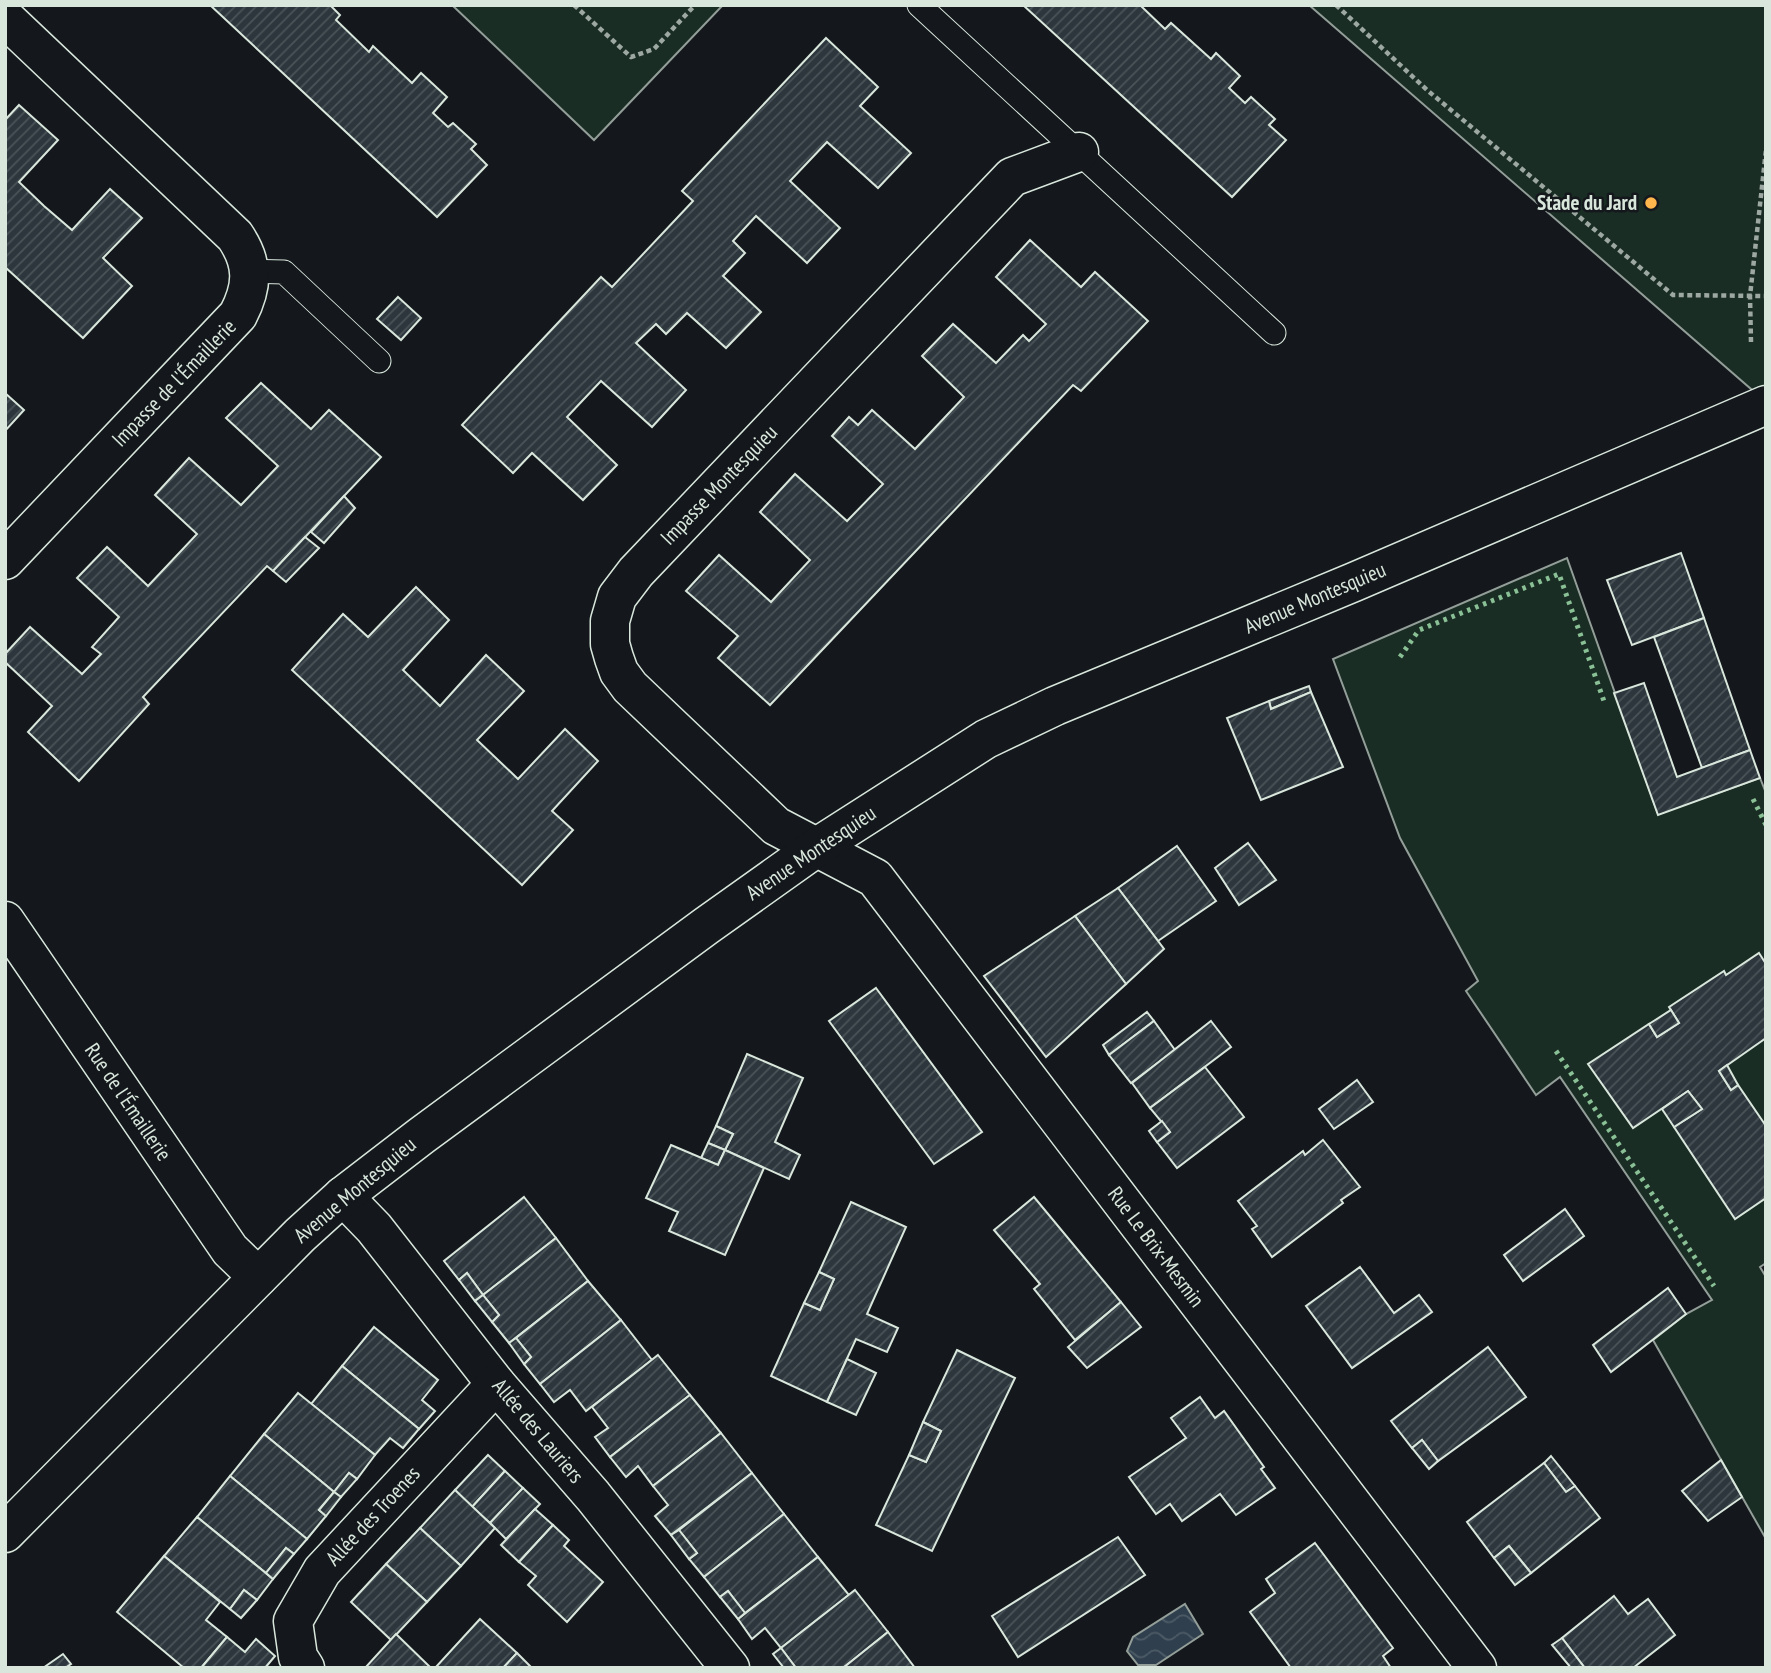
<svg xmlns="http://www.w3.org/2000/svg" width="1771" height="1673" font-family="'PT Sans Narrow',sans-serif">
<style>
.garden{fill:#1a2d24;stroke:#939e99;stroke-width:2}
.water{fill:url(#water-waves);stroke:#939e99;stroke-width:2}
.building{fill:url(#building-hatch);stroke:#d8e6dc;stroke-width:2}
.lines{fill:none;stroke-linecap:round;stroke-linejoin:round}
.lane-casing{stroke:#d8e6dc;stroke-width:25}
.street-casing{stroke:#d8e6dc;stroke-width:41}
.secondary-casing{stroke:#d8e6dc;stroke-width:41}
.path{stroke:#9da8a2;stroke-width:4.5;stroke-dasharray:5 3.5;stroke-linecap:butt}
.lane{stroke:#14181c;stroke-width:23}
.street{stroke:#14181c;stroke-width:38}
.secondary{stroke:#14181c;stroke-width:38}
.hedge{stroke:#8ac095;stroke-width:5;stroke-dasharray:3.5 5;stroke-linecap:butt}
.poi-dot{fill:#ffb74d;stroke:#14181c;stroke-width:2.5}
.labels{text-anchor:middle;stroke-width:5;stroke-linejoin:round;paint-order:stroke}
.poi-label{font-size:21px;font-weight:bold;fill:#d8e6dc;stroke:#14181c;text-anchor:end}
.street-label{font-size:21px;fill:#d8e6dc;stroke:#14181c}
</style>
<defs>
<pattern id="water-waves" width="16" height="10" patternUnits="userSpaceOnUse" patternTransform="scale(1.75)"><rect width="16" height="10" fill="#2f3f4d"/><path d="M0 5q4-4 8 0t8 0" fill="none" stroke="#4c5b66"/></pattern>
<pattern id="building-hatch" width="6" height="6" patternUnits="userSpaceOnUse" patternTransform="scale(1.75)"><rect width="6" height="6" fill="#2c363c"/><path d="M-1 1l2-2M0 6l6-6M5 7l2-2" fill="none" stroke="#4a5358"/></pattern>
</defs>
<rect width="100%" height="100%" fill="#14181c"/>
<g class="garden">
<path d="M 452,5 L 723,5 L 594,140 Z"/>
<path d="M 1309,5 L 1766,5 L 1766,402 Z"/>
<path d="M 1567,558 L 1658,814 L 1760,778 L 1766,793 L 1766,1263 L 1760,1267 L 1766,1277 L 1766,1539 L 1653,1340 L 1686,1314 L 1712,1300 L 1560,1077 L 1536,1095 L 1466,991 L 1478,981 L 1400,838 L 1333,659 Z"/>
</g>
<path class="water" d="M 1185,1604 L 1203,1634 L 1156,1665 L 1138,1665 L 1127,1651 L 1133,1637 Z"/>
<g class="building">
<path d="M 210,5 L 330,5 L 340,15 L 336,20 L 369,52 L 373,46 L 412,83 L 421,73 L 447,97 L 433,113 L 448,127 L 453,123 L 476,144 L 471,149 L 487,165 L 437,217 Z"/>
<path d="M 1023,5 L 1140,5 L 1165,29 L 1171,23 L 1211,59 L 1216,53 L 1240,76 L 1229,88 L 1245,103 L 1251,97 L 1275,119 L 1269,125 L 1286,140 L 1232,197 Z"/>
<path d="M 826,38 L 878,87 L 860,106 L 911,153 L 878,188 L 827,142 L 790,181 L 840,228 L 807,263 L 756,216 L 733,241 L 745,253 L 723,276 L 761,312 L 726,348 L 687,313 L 666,334 L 656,324 L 636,343 L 686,390 L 652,427 L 601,381 L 567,417 L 617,465 L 583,500 L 532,453 L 513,473 L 462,425 L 601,277 L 612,287 L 693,201 L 682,191 Z"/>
<path d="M 19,105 L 58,140 L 19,182 L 44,206 L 72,230 L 110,189 L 142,218 L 103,258 L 132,286 L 83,338 L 5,267 L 5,120 Z"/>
<path d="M 1030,240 L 1081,287 L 1095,272 L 1148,321 L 1081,391 L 1073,385 L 770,705 L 718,658 L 738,636 L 686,591 L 719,555 L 771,602 L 810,560 L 760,512 L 795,474 L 847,521 L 883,484 L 832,436 L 849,417 L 858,425 L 872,410 L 915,449 L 964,397 L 922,356 L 953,324 L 996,363 L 1023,335 L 1029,341 L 1046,324 L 996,277 Z"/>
<path d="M 398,297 L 421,318 L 401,340 L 377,319 Z"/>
<path d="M 261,383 L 311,429 L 329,410 L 381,457 L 273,571 L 267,566 L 143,697 L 149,704 L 79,781 L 28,732 L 52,706 L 5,662 L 5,654 L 30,627 L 82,674 L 101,654 L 92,647 L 119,617 L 77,578 L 107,547 L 148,586 L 197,534 L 155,495 L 189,458 L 241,505 L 278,466 L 226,418 Z"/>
<path d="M 5,393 L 24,410 L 5,431 Z"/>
<path d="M 344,496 L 355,508 L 324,543 L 311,532 Z"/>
<path d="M 305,537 L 319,548 L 286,582 L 273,571 Z"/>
<path d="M 1681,553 L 1704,618 L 1632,645 L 1607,580 Z"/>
<path d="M 416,587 L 449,620 L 403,670 L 440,706 L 486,655 L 524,691 L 477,740 L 518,779 L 565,729 L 598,761 L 552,811 L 573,830 L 522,885 L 292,670 L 343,614 L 368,637 Z"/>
<path d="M 1704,618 L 1750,750 L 1702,768 L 1654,637 Z"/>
<path d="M 1644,683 L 1677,777 L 1750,750 L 1760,778 L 1658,815 L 1614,693 Z"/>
<path d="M 1309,686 L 1311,692 L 1271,709 L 1269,701 Z"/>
<path d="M 1311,692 L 1343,767 L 1261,800 L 1227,718 L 1269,701 L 1271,709 Z"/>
<path d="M 1248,843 L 1276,880 L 1239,905 L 1215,868 Z"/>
<path d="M 1177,846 L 1216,901 L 1158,941 L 1118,888 Z"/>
<path d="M 1118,888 L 1164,949 L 1126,984 L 1075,916 Z"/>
<path d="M 1075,916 L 1126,984 L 1046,1057 L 984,976 Z"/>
<path d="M 1759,953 L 1766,964 L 1766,1038 L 1719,1071 L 1731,1090 L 1738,1085 L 1766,1126 L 1766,1198 L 1735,1219 L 1674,1127 L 1702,1109 L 1688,1091 L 1633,1128 L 1588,1064 L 1649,1024 L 1657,1037 L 1679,1023 L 1669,1007 L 1724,971 L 1726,975 Z"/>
<path d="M 876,988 L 982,1132 L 934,1164 L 829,1021 Z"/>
<path d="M 1671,1010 L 1679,1023 L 1657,1037 L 1649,1024 Z"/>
<path d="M 1147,1012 L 1154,1021 L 1109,1055 L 1103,1045 Z"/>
<path d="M 1154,1021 L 1175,1050 L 1131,1083 L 1109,1055 Z"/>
<path d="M 1211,1021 L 1231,1047 L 1150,1108 L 1132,1083 Z"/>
<path d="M 747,1054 L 803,1078 L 775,1142 L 800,1155 L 789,1179 L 725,1150 L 733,1134 L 716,1126 Z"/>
<path d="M 1727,1065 L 1738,1085 L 1731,1090 L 1719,1071 Z"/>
<path d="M 1205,1067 L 1244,1117 L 1177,1168 L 1157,1142 L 1170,1132 L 1150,1108 Z"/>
<path d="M 1357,1080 L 1373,1102 L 1334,1129 L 1319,1109 Z"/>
<path d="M 1688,1091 L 1702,1109 L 1674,1127 L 1662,1109 Z"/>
<path d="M 1162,1121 L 1170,1132 L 1157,1142 L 1149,1131 Z"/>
<path d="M 716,1126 L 733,1134 L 725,1150 L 708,1143 Z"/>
<path d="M 1323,1140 L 1360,1187 L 1341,1200 L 1343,1203 L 1272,1257 L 1252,1229 L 1257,1226 L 1238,1201 L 1303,1151 L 1305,1155 Z"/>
<path d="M 708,1143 L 725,1150 L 718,1165 L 701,1158 Z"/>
<path d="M 671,1145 L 718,1165 L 725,1150 L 764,1168 L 725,1255 L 669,1231 L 678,1212 L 646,1198 Z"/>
<path d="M 524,1197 L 556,1238 L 483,1295 L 467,1273 L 459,1280 L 444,1261 Z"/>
<path d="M 1034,1197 L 1121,1302 L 1075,1340 L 1034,1289 L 1040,1284 L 994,1230 Z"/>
<path d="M 851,1202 L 906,1227 L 867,1314 L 898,1328 L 887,1352 L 856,1339 L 827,1402 L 771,1376 L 804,1303 L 820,1310 L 834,1279 L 819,1272 Z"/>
<path d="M 1565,1209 L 1584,1236 L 1523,1281 L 1504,1255 Z"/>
<path d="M 556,1238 L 588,1281 L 509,1343 L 492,1322 L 499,1315 L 483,1295 Z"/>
<path d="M 1360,1267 L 1394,1313 L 1419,1295 L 1432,1312 L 1352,1368 L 1306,1306 Z"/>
<path d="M 819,1272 L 834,1279 L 820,1310 L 804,1303 Z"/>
<path d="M 467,1273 L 483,1295 L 475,1301 L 459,1280 Z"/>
<path d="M 588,1281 L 621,1320 L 540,1384 L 524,1364 L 531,1357 L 516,1338 Z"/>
<path d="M 1668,1288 L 1686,1314 L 1611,1372 L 1593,1345 Z"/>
<path d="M 483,1295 L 499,1315 L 492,1322 L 475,1301 Z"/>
<path d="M 1121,1302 L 1141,1327 L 1087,1368 L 1068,1347 Z"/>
<path d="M 621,1320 L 652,1360 L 586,1411 L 570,1390 L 554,1402 L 540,1384 Z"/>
<path d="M 374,1327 L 438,1380 L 422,1400 L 435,1411 L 419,1429 L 342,1366 Z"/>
<path d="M 516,1338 L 531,1357 L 524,1364 L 509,1343 Z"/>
<path d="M 1488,1347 L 1526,1397 L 1438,1461 L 1422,1440 L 1412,1448 L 1391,1421 Z"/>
<path d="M 957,1350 L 1015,1378 L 932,1551 L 876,1525 L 909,1455 L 926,1462 L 941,1431 L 923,1422 Z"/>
<path d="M 658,1355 L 690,1395 L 610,1457 L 595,1437 L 608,1428 L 592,1407 Z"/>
<path d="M 847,1359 L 876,1373 L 856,1415 L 827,1402 Z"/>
<path d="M 342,1366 L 419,1429 L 403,1448 L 390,1438 L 375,1455 L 311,1404 Z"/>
<path d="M 298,1393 L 375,1455 L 357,1479 L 349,1473 L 334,1492 L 264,1434 Z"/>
<path d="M 690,1395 L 721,1433 L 653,1486 L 638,1466 L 626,1477 L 610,1457 Z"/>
<path d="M 1200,1397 L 1215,1418 L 1224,1411 L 1264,1467 L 1261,1469 L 1275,1488 L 1236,1515 L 1220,1494 L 1182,1521 L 1170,1504 L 1156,1514 L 1129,1477 L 1186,1438 L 1171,1418 Z"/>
<path d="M 923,1422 L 941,1431 L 926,1462 L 909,1455 Z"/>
<path d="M 721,1433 L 752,1473 L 671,1535 L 655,1516 L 668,1505 L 653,1486 Z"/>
<path d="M 264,1434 L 334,1492 L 319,1510 L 326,1516 L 307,1539 L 230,1476 Z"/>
<path d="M 1422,1440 L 1438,1461 L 1429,1469 L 1412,1448 Z"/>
<path d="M 488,1455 L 505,1471 L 472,1507 L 455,1490 Z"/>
<path d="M 1551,1456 L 1575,1486 L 1566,1492 L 1544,1463 Z"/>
<path d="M 1721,1460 L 1742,1497 L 1708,1521 L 1682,1491 Z"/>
<path d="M 1544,1463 L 1566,1492 L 1575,1486 L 1600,1518 L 1531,1573 L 1509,1546 L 1494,1558 L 1467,1522 Z"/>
<path d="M 505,1471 L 523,1488 L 490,1523 L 472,1507 Z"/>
<path d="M 349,1473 L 357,1479 L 341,1497 L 334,1492 Z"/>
<path d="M 752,1473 L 784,1514 L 704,1577 L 689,1559 L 697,1553 L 679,1530 Z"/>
<path d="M 230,1476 L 307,1539 L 294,1554 L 286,1548 L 266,1573 L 197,1517 Z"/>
<path d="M 523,1488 L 540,1504 L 506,1539 L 490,1523 Z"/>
<path d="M 455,1490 L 495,1528 L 461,1566 L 420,1528 Z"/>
<path d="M 334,1492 L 341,1497 L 326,1516 L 319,1510 Z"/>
<path d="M 535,1509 L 553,1525 L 519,1562 L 501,1545 Z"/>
<path d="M 784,1514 L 818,1557 L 745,1613 L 728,1591 L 720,1597 L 704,1577 Z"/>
<path d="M 197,1517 L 273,1579 L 257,1600 L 244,1590 L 230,1609 L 164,1556 Z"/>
<path d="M 553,1525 L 569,1540 L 564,1546 L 603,1582 L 567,1622 L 528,1585 L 536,1576 L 519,1562 Z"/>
<path d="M 420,1528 L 461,1566 L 427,1602 L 386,1564 Z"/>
<path d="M 679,1530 L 697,1553 L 689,1559 L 671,1535 Z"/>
<path d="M 1118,1537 L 1145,1575 L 1018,1657 L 992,1616 Z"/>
<path d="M 1315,1543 L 1393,1648 L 1383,1656 L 1391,1668 L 1291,1668 L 1250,1612 L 1275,1593 L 1266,1579 Z"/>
<path d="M 1509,1546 L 1531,1573 L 1515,1585 L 1494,1558 Z"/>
<path d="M 286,1548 L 294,1554 L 273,1579 L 266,1573 Z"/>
<path d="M 164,1556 L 220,1602 L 206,1620 L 227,1637 L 201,1668 L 184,1668 L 117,1612 Z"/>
<path d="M 818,1557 L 849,1595 L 781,1648 L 765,1628 L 752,1639 L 738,1619 Z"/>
<path d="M 386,1564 L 427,1602 L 391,1640 L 351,1602 Z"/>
<path d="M 244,1590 L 257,1600 L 241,1618 L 230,1609 Z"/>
<path d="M 855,1590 L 888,1632 L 843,1668 L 796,1668 L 781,1648 Z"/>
<path d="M 728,1591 L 745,1613 L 738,1619 L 720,1597 Z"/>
<path d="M 1614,1596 L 1628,1614 L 1648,1599 L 1675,1635 L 1633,1668 L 1583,1668 L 1584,1667 L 1562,1638 Z"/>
<path d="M 480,1619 L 517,1653 L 503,1668 L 435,1668 Z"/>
<path d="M 888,1632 L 915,1668 L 843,1668 Z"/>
<path d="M 396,1634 L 431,1668 L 365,1668 Z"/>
<path d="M 227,1637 L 245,1652 L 256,1639 L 275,1656 L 265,1668 L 201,1668 Z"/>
<path d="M 1562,1638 L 1584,1667 L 1571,1668 L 1552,1645 Z"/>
<path d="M 781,1648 L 796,1668 L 784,1668 L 773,1654 Z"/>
<path d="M 517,1653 L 532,1668 L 503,1668 Z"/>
<path d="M 63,1654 L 71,1664 L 65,1668 L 43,1668 Z"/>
</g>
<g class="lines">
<g class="lane-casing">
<g id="lane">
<path d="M 919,5 L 1274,333"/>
<path d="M 249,271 L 284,272 L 379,361"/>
</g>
</g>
<g class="street-casing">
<g id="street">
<path d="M 5,18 L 235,236 C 254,264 253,286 238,315 L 5,560"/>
<path d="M 1079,152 L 1012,177 L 636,572 L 617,597 L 610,621 L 610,644 L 614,658 L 619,672 L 630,687 L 776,826 L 875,878 L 1477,1668"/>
<path d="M 5,921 L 230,1250 L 258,1277"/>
<path d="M 343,1196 L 374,1228 L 496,1384 L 593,1496 L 730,1668"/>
<path d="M 305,1668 L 298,1657 L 293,1621 L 322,1571 L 496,1384"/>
</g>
</g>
<g class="secondary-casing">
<path id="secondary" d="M 5,1533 L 300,1235 L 343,1196 L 421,1136 L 706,926 L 817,847 L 986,739 L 1055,706 L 1354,582 L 1766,405"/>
</g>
<g class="path">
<path d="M 574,5 L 631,57 L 654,49 L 695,5"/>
<path d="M 1336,5 L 1427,90 L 1673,295 L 1766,296"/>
<path d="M 1751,342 L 1750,296 L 1766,150"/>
</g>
<use href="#lane" class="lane"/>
<use href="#street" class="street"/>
<use href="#secondary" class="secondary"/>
<g class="hedge">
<path d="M 1400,657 L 1419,630 L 1559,574 L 1605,704"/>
<path d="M 1753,799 L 1766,825"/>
<path d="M 1556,1051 L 1714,1286"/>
</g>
</g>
<circle class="poi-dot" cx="1651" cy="203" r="7"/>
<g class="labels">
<g class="poi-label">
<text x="1637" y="210">Stade du Jard</text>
</g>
<g class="street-label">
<text transform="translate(174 383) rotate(-46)" y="7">Impasse de l'Émaillerie</text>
<text transform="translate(719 485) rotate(-46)" y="7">Impasse Montesquieu</text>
<text transform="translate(1315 598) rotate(-23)" y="7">Avenue Montesquieu</text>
<text transform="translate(811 853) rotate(-34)" y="7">Avenue Montesquieu</text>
<text transform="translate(128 1102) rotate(56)" y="7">Rue de l'Émaillerie</text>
<text transform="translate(355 1190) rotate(-40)" y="7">Avenue Montesquieu</text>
<text transform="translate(1156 1247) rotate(53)" y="7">Rue Le Brix-Mesmin</text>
<text transform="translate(538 1431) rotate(50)" y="7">Allée des Lauriers</text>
<text transform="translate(373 1516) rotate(-47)" y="7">Allée des Troenes</text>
</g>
</g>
<rect width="1771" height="1673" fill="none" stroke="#d8e6dc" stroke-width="14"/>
</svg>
